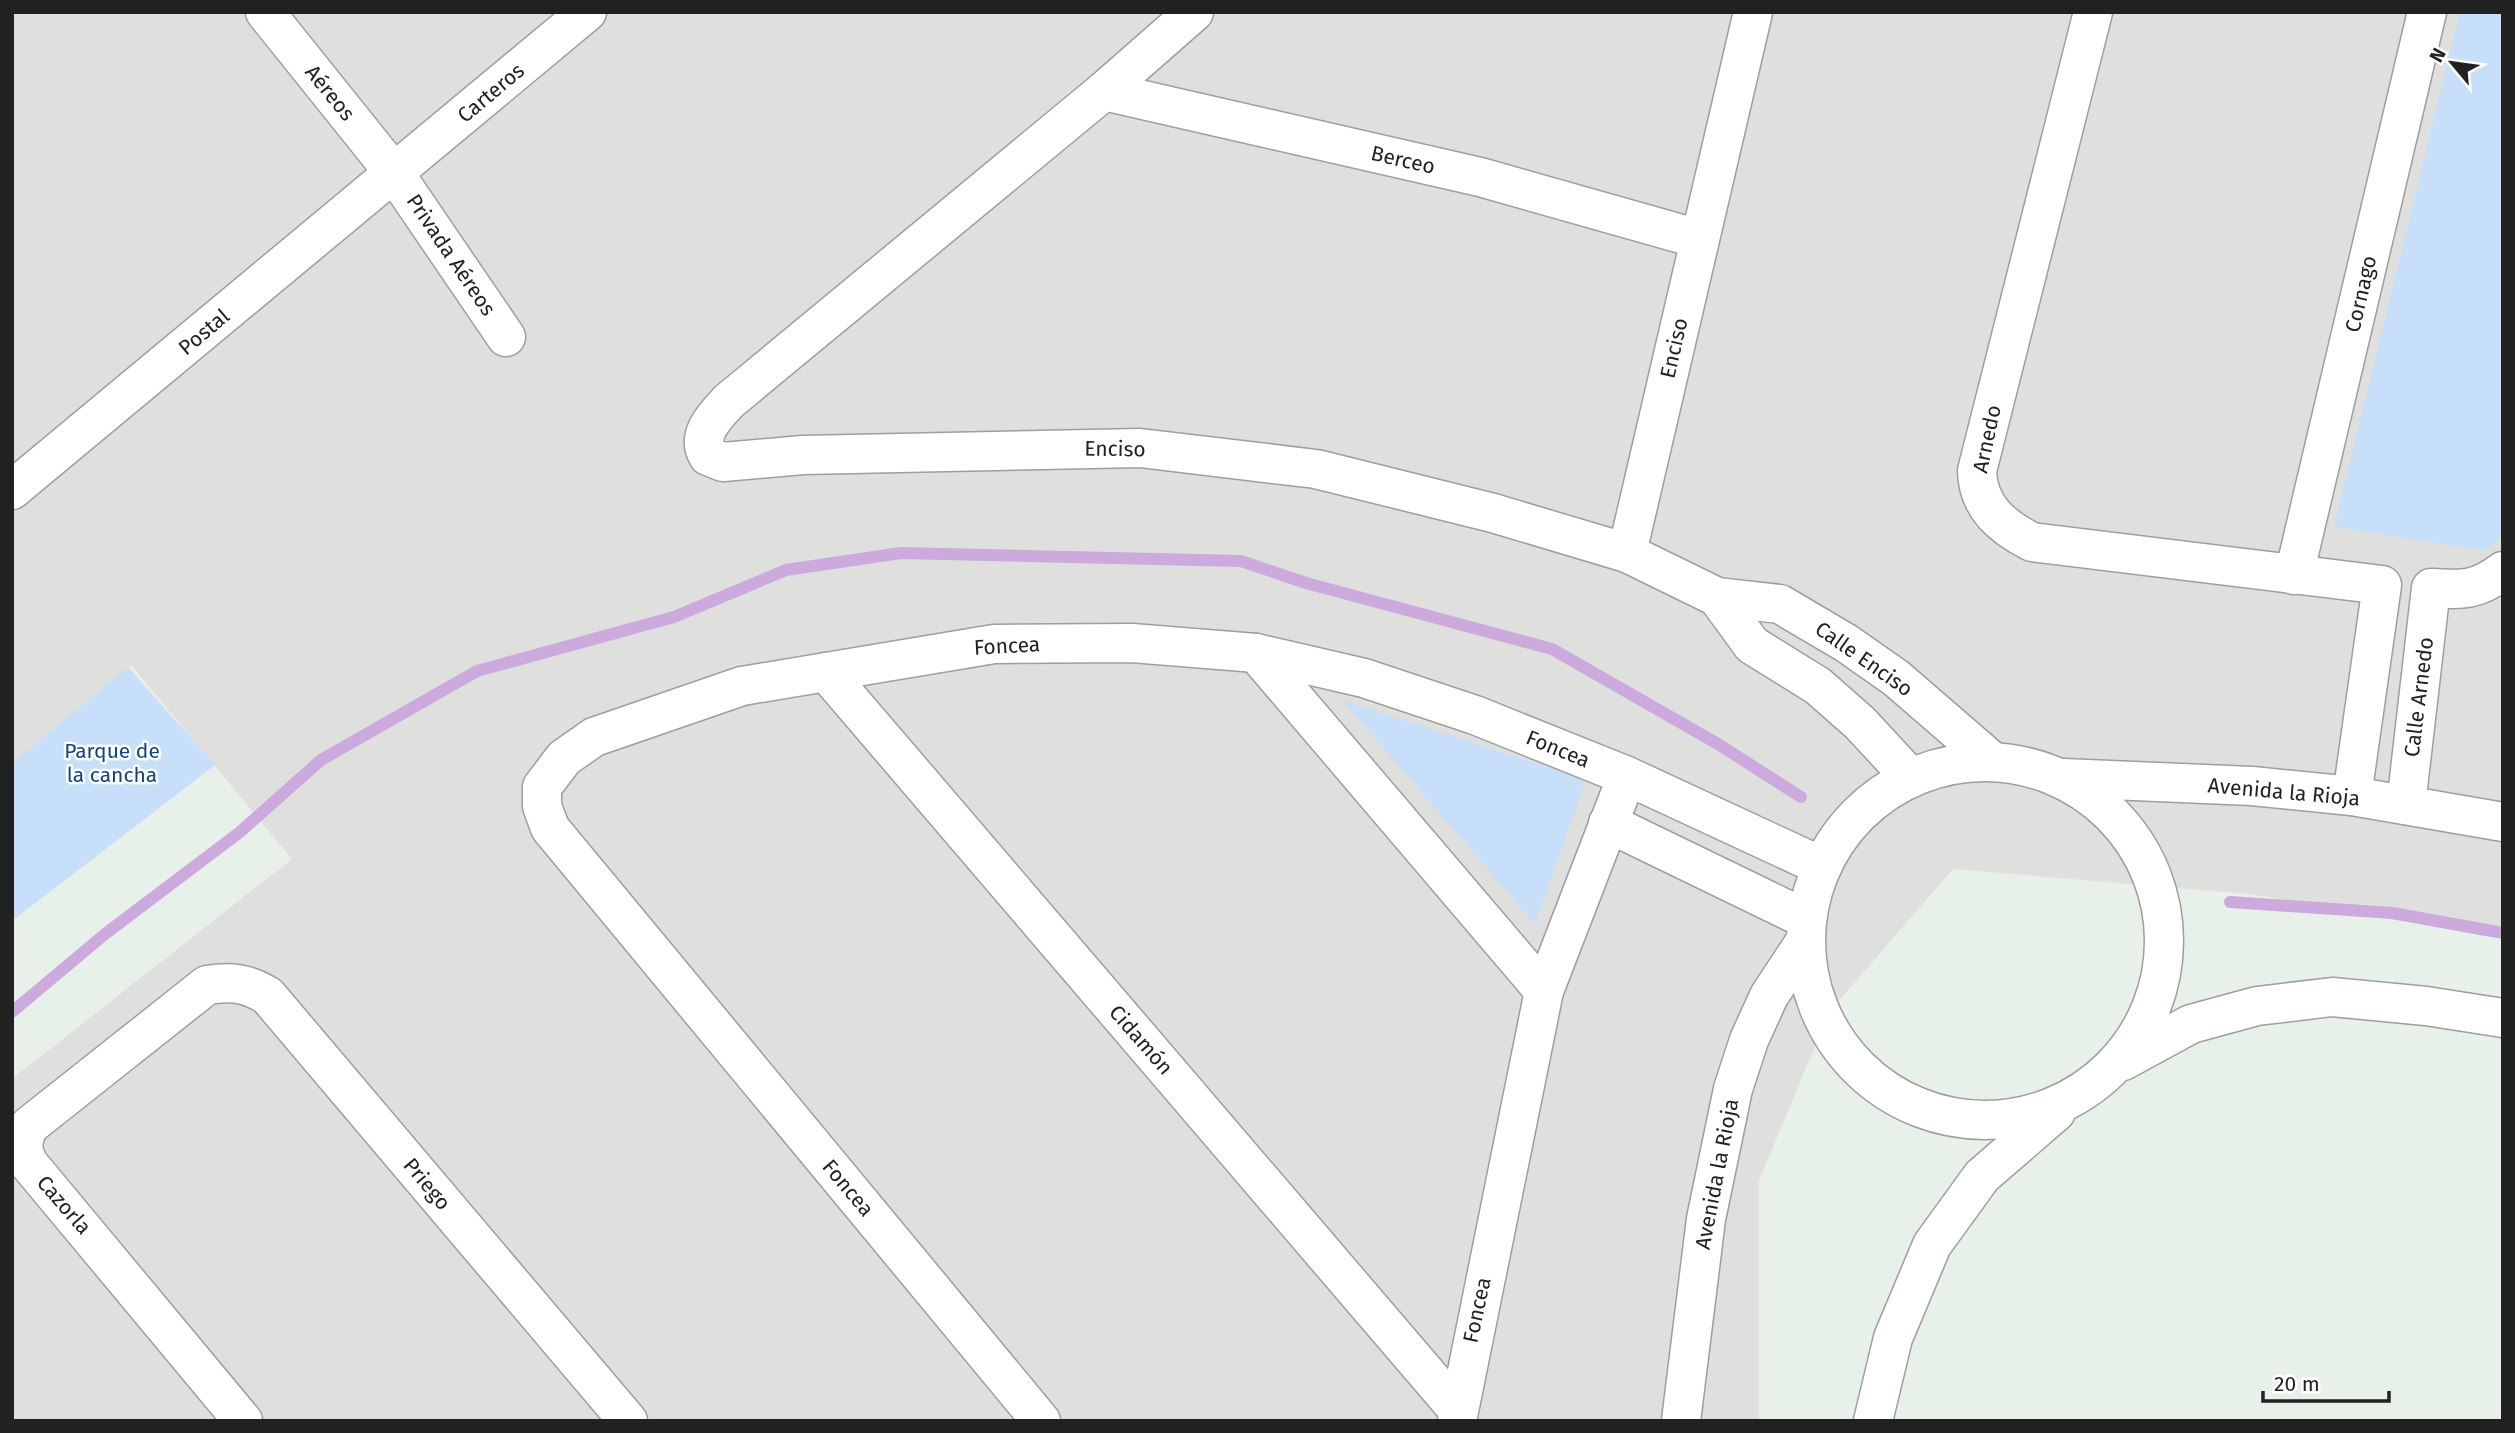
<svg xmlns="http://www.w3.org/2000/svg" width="2515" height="1433" font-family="'Fira Sans',sans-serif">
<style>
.residential{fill:#dfdfde}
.park{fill:#c7dff9}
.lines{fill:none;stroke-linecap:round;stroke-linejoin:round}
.stream{stroke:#ccaade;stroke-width:12}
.minor-casing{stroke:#9e9e9e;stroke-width:41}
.tertiary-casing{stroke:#9e9e9e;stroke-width:41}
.minor{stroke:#fff;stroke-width:38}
.tertiary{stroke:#fff;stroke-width:38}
.labels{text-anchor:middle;stroke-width:5;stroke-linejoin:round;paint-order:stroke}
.street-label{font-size:21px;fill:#212121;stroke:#fff}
.park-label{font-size:21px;fill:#0e4581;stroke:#fff}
</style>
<rect width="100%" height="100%" fill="#e8f1e9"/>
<path class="residential" d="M 12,12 L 2503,12 L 2503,937 L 2249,894 L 1953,869 L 1829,1012 L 1759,1181 L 1759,1421 L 12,1421 L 12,1079 L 292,859 L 131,665 L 12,763 Z"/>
<g class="park">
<path d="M 2460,12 L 2503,12 L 2503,535 L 2486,551 L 2334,527 Z"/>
<path d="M 128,667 L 215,765 L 12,921 L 12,763 Z"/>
<path d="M 1342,700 L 1586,780 L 1535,924 Z"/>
</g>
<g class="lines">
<g class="stream">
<path d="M 2230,902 L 2392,913 L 2503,933"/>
<path d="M 12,1012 L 105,934 L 240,832 L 321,760 L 477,671 L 674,617 L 786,570 L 901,553 L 1241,561 L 1306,583 L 1552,649 L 1718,744 L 1801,797"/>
</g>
<g class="minor-casing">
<g id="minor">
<path d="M 265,12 L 395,174 L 506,337"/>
<path d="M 1194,12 L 1104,91 L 729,401 C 716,415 695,435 708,456 L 723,462 L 803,455 L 1140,448 L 1316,469 L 1493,513 L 1627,553 L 1717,597 L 1780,604 L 1846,643 L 1896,678 L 1992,761"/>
<path d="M 2093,12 L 1977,471 C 1978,507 2002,527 2032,542 L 2382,585 L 2352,796"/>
<path d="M 1104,91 L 1480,177 L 1699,239"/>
<path d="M 12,490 L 587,12"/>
<path d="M 1627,553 L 1753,12"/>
<path d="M 2294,575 L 2427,12"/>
<path d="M 1717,597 L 1752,645 L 1818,686 L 1860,723 L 1910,777"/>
<path d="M 1256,653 L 1544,991"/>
<path d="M 826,672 L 1457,1409"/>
<path d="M 2406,805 L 2431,588 C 2463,590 2476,591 2503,571"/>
<path d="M 1608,823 L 1806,919"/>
<path d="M 243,1421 L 29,1164 C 21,1149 22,1141 29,1126 L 207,985 C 231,981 247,983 268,996 L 628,1421"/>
<path d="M 1041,1421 L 550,828 L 542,806 L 542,787 L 564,758 L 594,737 L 742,686 L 994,644 L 1132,643 L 1256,653 L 1364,678 L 1475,715 L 1627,776 L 1821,866"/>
<path d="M 1457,1421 L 1544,991 L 1627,776"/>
</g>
</g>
<g class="tertiary-casing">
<g id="tertiary">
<circle cx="1985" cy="941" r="179"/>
<path d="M 2063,778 L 2252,786 L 2352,796 L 2503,822"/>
<path d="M 2123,1061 L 2191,1024 L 2257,1006 L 2332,997 L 2426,1006 L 2503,1018"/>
<path d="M 1681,1421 L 1706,1219 L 1733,1089 L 1749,1040 L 1769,996 L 1804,943"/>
<path d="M 1873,1421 L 1893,1338 L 1932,1245 L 1982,1176 L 2056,1112"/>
</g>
</g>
<use href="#minor" class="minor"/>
<use href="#tertiary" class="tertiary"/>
</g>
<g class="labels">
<g class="street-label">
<text transform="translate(330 93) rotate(51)" y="7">Aéreos</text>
<text transform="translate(491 93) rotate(-40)" y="7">Carteros</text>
<text transform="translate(1403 160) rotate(13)" y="7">Berceo</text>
<text transform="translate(451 255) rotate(56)" y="7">Privada Aéreos</text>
<text transform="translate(2361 294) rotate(-77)" y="7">Cornago</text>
<text transform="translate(204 332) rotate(-40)" y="7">Postal</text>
<text transform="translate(1674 348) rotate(-77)" y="7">Enciso</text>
<text transform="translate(1987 439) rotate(-78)" y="7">Arnedo</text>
<text transform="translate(1115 449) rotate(1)" y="7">Enciso</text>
<text transform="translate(1007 646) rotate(-3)" y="7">Foncea</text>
<text transform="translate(1864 659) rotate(35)" y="7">Calle Enciso</text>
<text transform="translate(2419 697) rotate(-83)" y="7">Calle Arnedo</text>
<text transform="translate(1558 749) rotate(22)" y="7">Foncea</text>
<text transform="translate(2284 792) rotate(5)" y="7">Avenida la Rioja</text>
<text transform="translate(1141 1040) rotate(49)" y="7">Cidamón</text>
<text transform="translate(1717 1174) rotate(-79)" y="7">Avenida la Rioja</text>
<text transform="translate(427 1184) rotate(50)" y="7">Priego</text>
<text transform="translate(848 1188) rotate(50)" y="7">Foncea</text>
<text transform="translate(64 1205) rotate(49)" y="7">Cazorla</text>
<text transform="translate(1477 1310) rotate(-78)" y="7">Foncea</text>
</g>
<g class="park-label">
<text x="112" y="758">Parque de<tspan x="112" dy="24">la cancha</tspan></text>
</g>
</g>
<rect width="2515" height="1433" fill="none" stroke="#212121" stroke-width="28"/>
<g transform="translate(2452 63) rotate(299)" stroke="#ffffff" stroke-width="5" paint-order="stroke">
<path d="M0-5L12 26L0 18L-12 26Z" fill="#212121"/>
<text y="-10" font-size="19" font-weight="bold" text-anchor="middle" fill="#212121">N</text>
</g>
<path d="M2263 1391v10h126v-10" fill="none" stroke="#212121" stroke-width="3.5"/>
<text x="2274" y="1391" font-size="21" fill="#212121" stroke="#ffffff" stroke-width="5" paint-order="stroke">20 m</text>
</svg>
